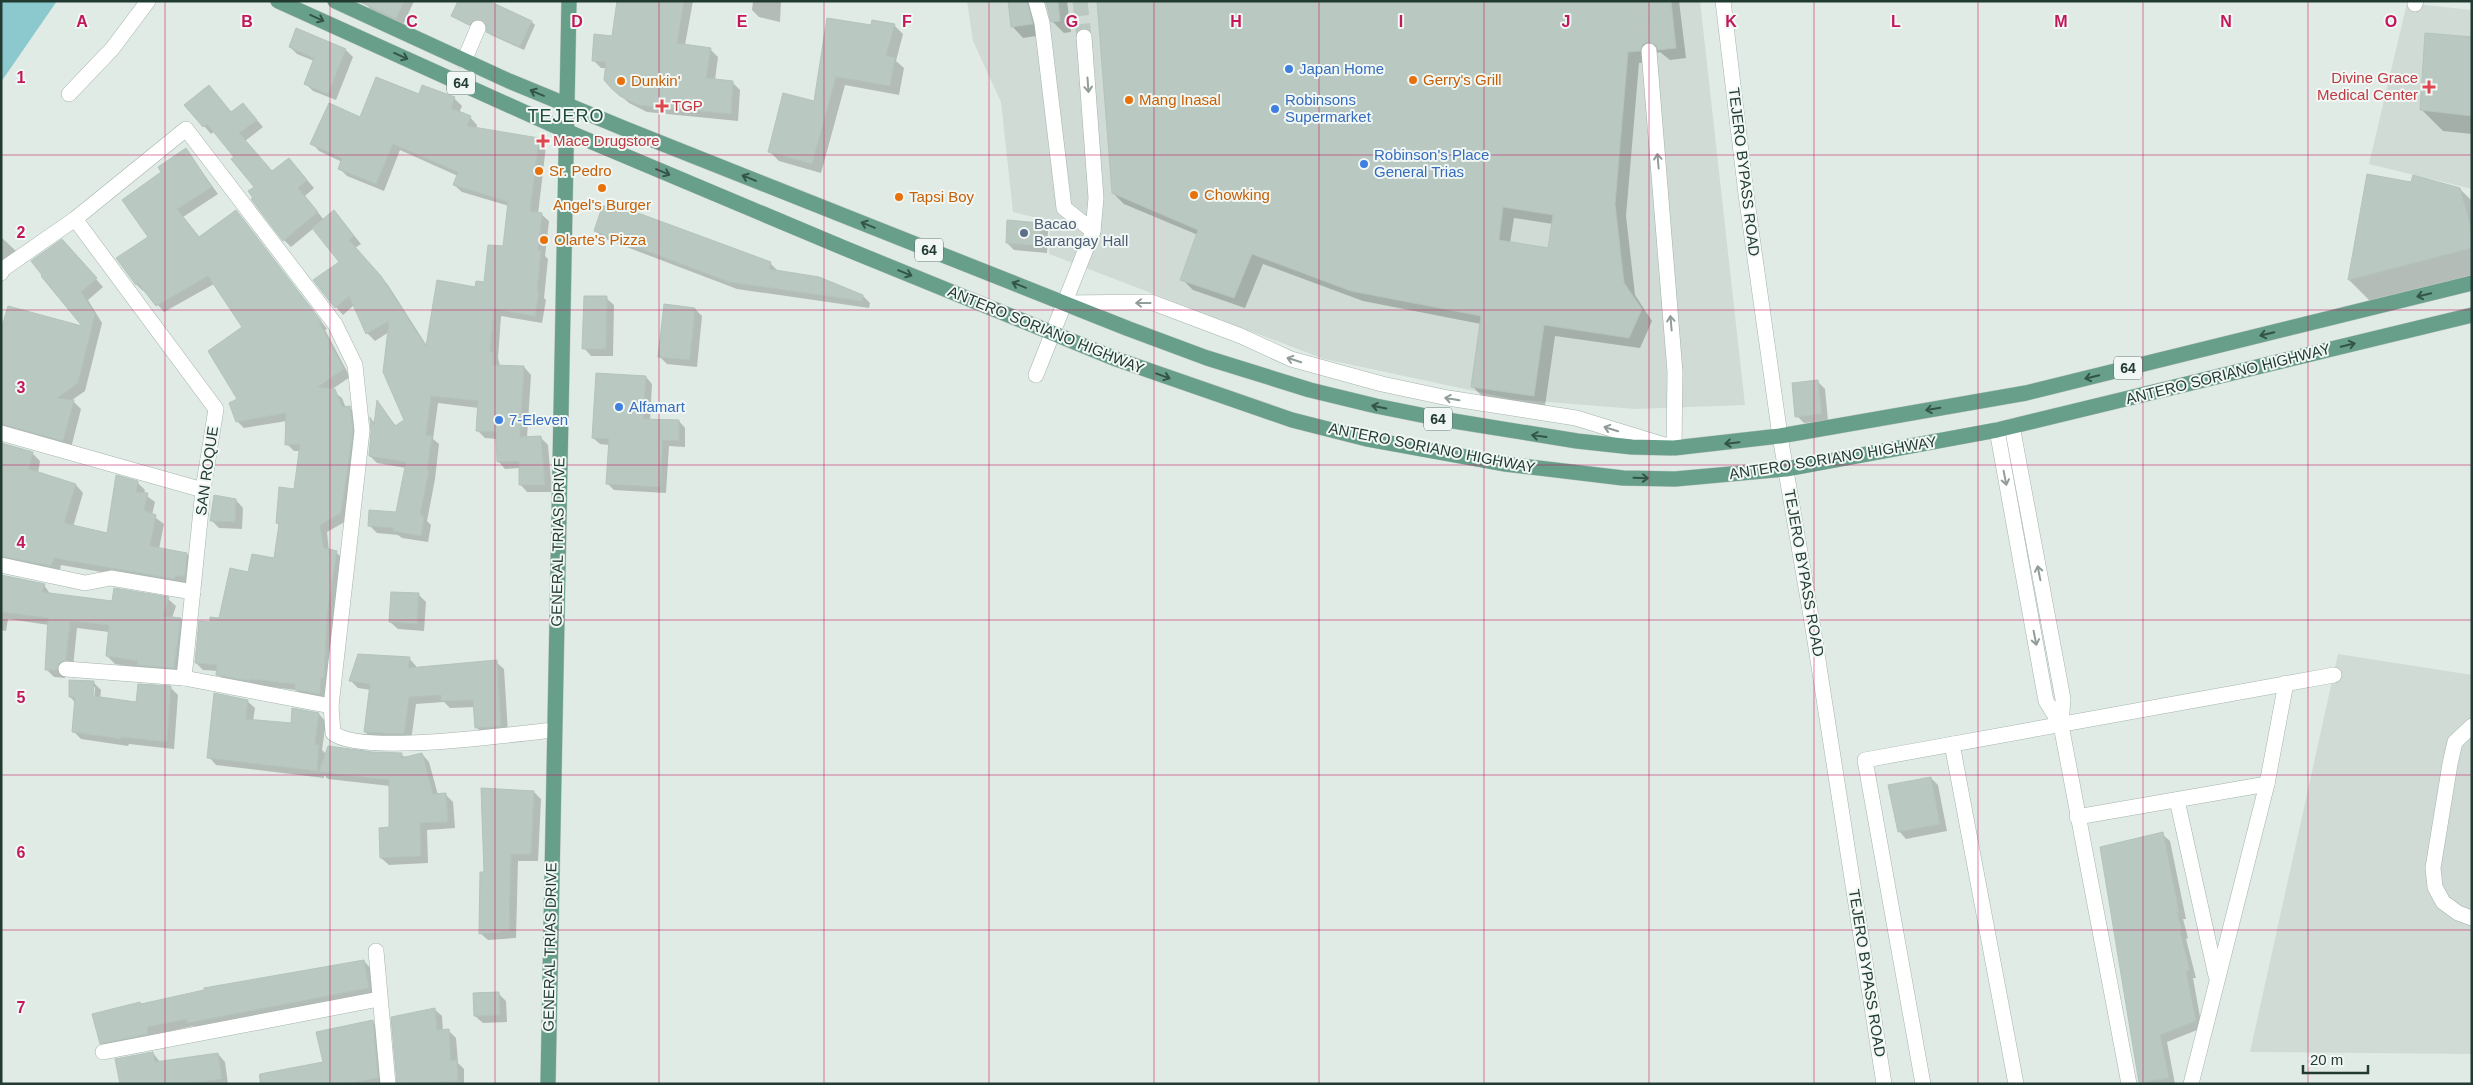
<svg xmlns="http://www.w3.org/2000/svg" width="2473" height="1085" font-family="Helvetica,sans-serif">
<style>
.built{fill:#cfdbd4}
.water{fill:#8bc9ce}
.shadow{fill:#0003;fill-rule:evenodd}
.building{fill:#b9c8c1;stroke:#b3c4bc;fill-rule:evenodd}
.lines{fill:none;stroke-linecap:round;stroke-linejoin:round}
.minor-tunnel{stroke:#bbc8c1;stroke-width:15;stroke-dasharray:15 8;stroke-linecap:butt}
.minor-casing{stroke:#a4b3ac;stroke-width:16}
.major-casing{stroke:#c1c8c6;stroke-width:16}
.minor{stroke:#fff;stroke-width:15}
.major{stroke:#679f8b;stroke-width:15}
.oneway{stroke:#335448}
.oneway2{stroke:#909d98}
.grid{fill:none;stroke:#c2185b;stroke-width:1;stroke-opacity:0.55}
.shop-dot{fill:#3f7fe0;stroke:#f1f7f4;stroke-width:2}
.food-dot{fill:#e8710a;stroke:#f1f7f4;stroke-width:2}
.health-dot{fill:#e0444e;stroke:#f1f7f4;stroke-width:2}
.service-dot{fill:#5c6f8a;stroke:#f1f7f4;stroke-width:2}
.labels{text-anchor:middle;stroke-width:4;stroke-linejoin:round;paint-order:stroke}
.shield{fill:#f1f7f4;stroke:#60736c;stroke-width:1}
.shield-label{font-size:14px;font-weight:bold;fill:#223b32}
.shop-label{font-size:15px;fill:#366cbe;stroke:#f1f7f4;text-anchor:start}
.health-label{font-size:15px;fill:#be3a42;stroke:#f1f7f4;text-anchor:start}
.food-label{font-size:15px;fill:#c56008;stroke:#f1f7f4;text-anchor:start}
.street-label{font-size:15px;fill:#223b32;stroke:#f1f7f4}
.service-label{font-size:15px;fill:#4e5e75;stroke:#f1f7f4;text-anchor:start}
.quarter-label{font-size:18px;letter-spacing:1px;fill:#1f4c3d;stroke:#f1f7f4}
.grid-label{font-size:16px;text-anchor:middle;font-weight:bold;fill:#c2185b;stroke:#f1f7f4;stroke-width:4;stroke-linejoin:round;paint-order:stroke}
</style>
<rect width="100%" height="100%" fill="#e1ebe5"/>
<g class="built">
<path d="M 967,1 L 1700,1 L 1745,405 L 1635,409 L 1512,399 L 1324,359 L 1049,254 L 1050,221 L 1013,212 L 1001,102 L 973,41 Z"/>
<path d="M 2407,3 L 2472,10 L 2472,189 L 2369,164 Z"/>
<path d="M 2338,654 L 2472,675 L 2472,1054 L 2250,1052 Z"/>
</g>
<path class="water" d="M 1,1 L 57,1 L 1,82 Z"/>
<g class="shadow">
<path d="M 364,1 L 414,1 L 403,25 L 371,10 Z"/>
<path d="M 618,1 L 693,1 L 685,45 L 710,49 L 718,57 L 715,80 L 732,82 L 740,90 L 738,121 L 647,112 L 629,103 L 620,95 L 606,68 L 601,68 L 593,60 L 613,37 Z"/>
<path d="M 753,1 L 781,1 L 780,22 L 759,17 L 752,10 Z"/>
<path d="M 1010,1 L 1067,1 L 1071,32 L 1064,33 L 1052,21 L 1046,2 L 1038,11 L 1043,35 L 1023,38 L 1012,26 Z"/>
<path d="M 1098,1 L 1679,1 L 1686,58 L 1670,60 L 1660,52 L 1654,54 L 1651,62 L 1639,63 L 1626,216 L 1635,295 L 1652,321 L 1640,348 L 1555,336 L 1545,406 L 1483,397 L 1472,386 L 1481,324 L 1363,301 L 1263,264 L 1245,308 L 1193,290 L 1182,279 L 1198,235 L 1124,204 L 1113,193 ZM 1514,218 L 1553,224 L 1549,249 L 1510,243 Z"/>
<path d="M 452,16 L 532,22 L 535,25 L 524,50 L 491,35 L 488,32 L 488,26 L 486,22 L 480,22 L 473,27 Z"/>
<path d="M 894,25 L 903,34 L 896,61 L 904,68 L 899,95 L 845,85 L 821,173 L 779,161 L 770,152 L 815,102 L 872,26 Z"/>
<path d="M 2472,38 L 2472,134 L 2443,131 L 2421,109 Z"/>
<path d="M 290,47 L 346,50 L 353,57 L 336,100 L 313,91 L 306,84 L 314,61 L 297,54 Z"/>
<path d="M 419,96 L 454,98 L 462,106 L 459,113 L 470,117 L 477,125 L 476,129 L 538,139 L 546,146 L 538,214 L 541,214 L 549,221 L 545,256 L 548,259 L 544,298 L 546,300 L 542,323 L 501,316 L 498,358 L 500,366 L 524,367 L 531,375 L 527,438 L 541,438 L 548,445 L 552,492 L 527,492 L 520,484 L 520,468 L 505,469 L 498,461 L 497,439 L 485,438 L 477,430 L 479,408 L 438,403 L 433,439 L 439,444 L 435,479 L 427,521 L 431,525 L 428,542 L 402,538 L 398,535 L 377,533 L 370,526 L 397,513 L 406,468 L 377,463 L 370,456 L 372,420 L 376,424 L 378,403 L 396,426 L 406,421 L 389,332 L 375,341 L 367,333 L 354,305 L 343,315 L 336,307 L 340,262 L 314,228 L 291,247 L 284,240 L 256,187 L 235,157 L 215,131 L 211,134 L 186,105 L 232,113 L 250,112 L 263,127 L 245,141 L 272,172 L 296,167 L 314,188 L 305,196 L 324,220 L 341,219 L 361,244 L 355,248 L 388,285 L 427,346 L 476,289 L 485,284 L 504,248 L 509,206 L 462,192 L 454,185 L 458,176 L 400,150 L 384,191 L 347,176 L 339,168 L 342,162 L 319,151 L 312,143 L 360,119 Z"/>
<path d="M 186,150 L 218,194 L 183,217 L 200,238 L 236,212 L 327,329 L 325,330 L 350,377 L 331,390 L 342,398 L 346,408 L 349,407 L 356,414 L 348,520 L 327,532 L 329,551 L 336,552 L 343,559 L 326,701 L 303,696 L 296,690 L 225,681 L 218,674 L 218,671 L 203,670 L 196,663 L 211,624 L 220,619 L 249,574 L 275,559 L 280,526 L 277,523 L 295,491 L 300,451 L 294,451 L 287,444 L 287,421 L 244,428 L 237,421 L 244,328 L 214,284 L 164,312 L 145,290 L 143,291 L 136,284 L 150,237 L 163,172 Z"/>
<path d="M 2412,183 L 2460,189 L 2472,201 L 2472,275 L 2370,301 L 2349,280 Z"/>
<path d="M 1041,224 L 1048,231 L 1047,253 L 1014,250 L 1007,243 Z"/>
<path d="M 595,230 L 770,263 L 778,271 L 863,296 L 870,303 L 869,308 L 737,289 L 603,238 Z"/>
<path d="M 1,237 L 16,251 L 1,266 Z"/>
<path d="M 70,249 L 103,287 L 88,300 L 102,323 L 85,391 L 72,400 L 81,409 L 71,448 L 1,436 L 1,335 L 86,328 Z"/>
<path d="M 606,298 L 614,305 L 613,356 L 591,356 L 584,348 Z"/>
<path d="M 695,309 L 702,316 L 697,367 L 667,364 L 660,357 Z"/>
<path d="M 646,377 L 652,384 L 650,421 L 679,421 L 685,428 L 685,447 L 669,446 L 666,493 L 614,490 L 607,483 L 609,445 L 600,444 L 593,438 Z"/>
<path d="M 1818,382 L 1825,389 L 1828,421 L 1804,423 L 1797,416 Z"/>
<path d="M 1,444 L 32,453 L 40,461 L 38,473 L 76,485 L 83,493 L 73,527 L 108,534 L 137,482 L 145,490 L 144,494 L 155,502 L 152,515 L 164,524 L 159,549 L 187,554 L 194,562 L 192,583 L 183,583 L 182,586 L 61,565 L 59,573 L 1,567 Z"/>
<path d="M 236,500 L 243,508 L 242,529 L 219,528 L 212,521 Z"/>
<path d="M 1,576 L 44,585 L 51,595 L 113,603 L 168,599 L 176,606 L 172,618 L 180,619 L 188,627 L 182,675 L 115,664 L 107,656 L 109,632 L 77,628 L 73,667 L 66,671 L 65,678 L 54,677 L 46,669 L 49,625 L 8,619 L 6,631 L 1,630 Z"/>
<path d="M 392,593 L 419,595 L 426,602 L 424,631 L 398,629 L 390,622 Z"/>
<path d="M 409,658 L 416,666 L 416,668 L 496,662 L 504,669 L 508,733 L 484,735 L 476,727 L 475,707 L 450,708 L 444,702 L 416,704 L 411,741 L 373,739 L 365,732 L 371,690 L 358,688 L 351,681 Z"/>
<path d="M 93,682 L 101,690 L 100,699 L 137,704 L 171,688 L 178,695 L 174,749 L 129,744 L 128,746 L 81,739 L 73,731 L 76,703 L 70,697 ZM 92,687 L 95,687 L 94,703 Z"/>
<path d="M 247,701 L 255,708 L 253,721 L 292,724 L 319,714 L 326,722 L 322,750 L 326,754 L 401,754 L 406,758 L 422,754 L 429,762 L 438,795 L 446,795 L 453,802 L 455,828 L 427,830 L 428,863 L 389,865 L 381,858 L 390,829 L 390,786 L 328,779 L 324,775 L 324,778 L 216,765 L 209,757 Z"/>
<path d="M 1931,778 L 1938,785 L 1947,831 L 1906,839 L 1899,831 Z"/>
<path d="M 534,792 L 541,799 L 538,861 L 518,861 L 516,938 L 488,940 L 480,933 L 485,874 Z"/>
<path d="M 2162,834 L 2170,841 L 2186,919 L 2183,919 L 2188,938 L 2186,939 L 2196,978 L 2193,978 L 2202,1028 L 2167,1042 L 2175,1084 L 2142,1084 Z"/>
<path d="M 364,961 L 371,969 L 376,995 L 196,1029 L 193,1026 L 153,1035 L 155,1041 L 108,1050 L 101,1043 L 142,1005 Z"/>
<path d="M 498,993 L 506,1001 L 507,1022 L 483,1023 L 475,1016 Z"/>
<path d="M 434,1009 L 442,1016 L 443,1031 L 448,1030 L 456,1038 L 458,1063 L 464,1069 L 464,1084 L 398,1084 Z"/>
<path d="M 372,1022 L 380,1029 L 385,1084 L 260,1084 L 259,1075 L 324,1063 Z"/>
<path d="M 153,1053 L 160,1062 L 218,1054 L 225,1062 L 228,1084 L 122,1084 Z"/>
</g>
<g class="building">
<path d="M 358,1 L 404,1 L 396,19 Z"/>
<path d="M 458,1 L 489,1 L 532,21 L 520,47 L 486,32 L 487,26 L 482,20 L 476,19 L 469,25 L 451,16 Z"/>
<path d="M 617,1 L 684,1 L 677,43 L 711,48 L 706,78 L 733,81 L 731,114 L 638,105 L 620,96 L 611,88 L 604,80 L 606,62 L 592,61 L 594,34 L 612,36 Z"/>
<path d="M 1008,1 L 1027,1 L 1033,24 L 1011,27 Z"/>
<path d="M 1046,1 L 1058,1 L 1060,21 L 1051,22 Z"/>
<path d="M 1097,1 L 1671,1 L 1676,48 L 1658,50 L 1656,45 L 1649,42 L 1643,44 L 1640,51 L 1628,52 L 1615,204 L 1624,283 L 1642,309 L 1629,338 L 1544,325 L 1534,396 L 1471,387 L 1481,316 L 1351,291 L 1252,254 L 1234,298 L 1180,280 L 1198,230 L 1112,193 ZM 1503,207 L 1553,215 L 1548,248 L 1499,240 Z"/>
<path d="M 827,18 L 871,25 L 872,20 L 895,24 L 886,55 L 895,58 L 890,86 L 836,77 L 812,164 L 768,152 L 783,93 L 814,101 Z"/>
<path d="M 296,28 L 346,49 L 328,94 L 304,84 L 314,58 L 289,47 Z"/>
<path d="M 2425,33 L 2472,37 L 2472,116 L 2420,110 Z"/>
<path d="M 376,77 L 419,94 L 422,85 L 455,97 L 451,108 L 471,116 L 467,126 L 539,138 L 530,211 L 542,213 L 538,250 L 541,251 L 537,291 L 539,292 L 535,316 L 494,309 L 490,352 L 493,352 L 493,365 L 524,366 L 520,437 L 541,436 L 545,485 L 519,485 L 519,461 L 497,462 L 496,432 L 476,431 L 478,401 L 431,396 L 426,435 L 432,436 L 427,470 L 429,471 L 420,514 L 424,517 L 421,536 L 393,531 L 394,528 L 368,526 L 369,510 L 396,512 L 406,462 L 369,456 L 371,432 L 370,417 L 374,425 L 377,400 L 395,426 L 404,420 L 383,372 L 389,321 L 366,334 L 349,296 L 335,308 L 313,280 L 339,262 L 312,228 L 334,210 L 354,236 L 349,240 L 381,276 L 426,346 L 437,280 L 475,287 L 476,281 L 484,282 L 488,245 L 503,246 L 508,202 L 453,185 L 458,172 L 393,144 L 376,184 L 338,169 L 342,158 L 310,144 L 329,103 L 360,117 Z"/>
<path d="M 209,85 L 231,112 L 243,103 L 257,120 L 239,133 L 272,171 L 289,158 L 307,180 L 298,188 L 318,212 L 283,241 L 251,199 L 253,198 L 248,191 L 254,187 L 231,159 L 234,157 L 207,124 L 203,127 L 184,105 Z"/>
<path d="M 186,148 L 212,187 L 177,209 L 199,237 L 236,210 L 321,321 L 319,322 L 344,369 L 318,387 L 335,389 L 342,407 L 350,406 L 353,431 L 341,513 L 320,525 L 324,548 L 337,551 L 327,616 L 324,678 L 321,677 L 320,694 L 295,690 L 295,684 L 250,679 L 250,681 L 216,675 L 217,665 L 195,663 L 199,621 L 210,622 L 210,617 L 219,618 L 230,568 L 248,572 L 252,554 L 274,558 L 279,524 L 276,523 L 279,487 L 294,489 L 300,444 L 285,445 L 286,413 L 236,422 L 229,403 L 237,399 L 208,351 L 242,327 L 208,276 L 156,306 L 138,283 L 136,285 L 116,258 L 148,237 L 122,200 L 161,172 L 158,167 Z"/>
<path d="M 2367,174 L 2411,182 L 2413,175 L 2460,188 L 2472,231 L 2472,248 L 2348,280 Z"/>
<path d="M 611,203 L 771,262 L 769,269 L 819,277 L 863,295 L 862,301 L 729,282 L 594,231 L 602,207 Z"/>
<path d="M 1007,220 L 1041,223 L 1040,246 L 1006,243 Z"/>
<path d="M 62,239 L 97,278 L 81,292 L 95,314 L 78,383 L 57,398 L 74,400 L 63,441 L 1,424 L 1,330 L 8,306 L 82,326 L 41,276 L 42,275 L 31,261 Z"/>
<path d="M 584,296 L 607,296 L 606,349 L 582,349 Z"/>
<path d="M 664,304 L 695,308 L 690,360 L 658,357 Z"/>
<path d="M 596,373 L 646,376 L 643,419 L 679,420 L 679,441 L 663,440 L 660,487 L 606,484 L 609,439 L 592,438 Z"/>
<path d="M 1818,380 L 1822,414 L 1795,417 L 1792,383 Z"/>
<path d="M 1,443 L 33,452 L 29,469 L 76,484 L 64,523 L 107,533 L 116,475 L 138,481 L 136,492 L 148,493 L 144,510 L 156,515 L 150,546 L 187,553 L 185,576 L 176,576 L 174,579 L 54,558 L 51,566 L 1,556 Z"/>
<path d="M 214,495 L 236,499 L 235,522 L 210,521 Z"/>
<path d="M 1,575 L 45,584 L 42,592 L 112,601 L 114,588 L 169,597 L 163,616 L 181,618 L 174,668 L 137,665 L 138,661 L 106,656 L 109,625 L 70,621 L 66,660 L 59,663 L 57,670 L 45,670 L 48,618 L 1,612 Z"/>
<path d="M 391,592 L 419,593 L 417,624 L 389,622 Z"/>
<path d="M 358,654 L 410,657 L 408,668 L 497,660 L 501,726 L 475,728 L 473,700 L 441,701 L 441,695 L 409,697 L 404,734 L 364,732 L 370,684 L 349,681 Z"/>
<path d="M 69,680 L 94,681 L 93,696 L 136,702 L 138,684 L 171,686 L 167,742 L 121,737 L 121,739 L 72,732 L 75,697 L 69,697 Z"/>
<path d="M 214,693 L 248,700 L 246,719 L 291,723 L 292,708 L 319,713 L 315,744 L 319,745 L 317,771 L 207,758 Z"/>
<path d="M 328,746 L 372,752 L 402,753 L 401,758 L 422,753 L 433,794 L 446,793 L 448,822 L 420,823 L 421,856 L 380,858 L 379,828 L 389,827 L 389,780 L 319,772 Z"/>
<path d="M 1931,777 L 1940,824 L 1898,832 L 1888,785 Z"/>
<path d="M 481,788 L 534,791 L 531,854 L 511,854 L 509,931 L 479,934 L 480,872 L 484,872 Z"/>
<path d="M 2163,832 L 2179,912 L 2177,912 L 2182,931 L 2180,932 L 2190,971 L 2186,971 L 2196,1021 L 2160,1035 L 2169,1078 L 2139,1083 L 2100,847 Z"/>
<path d="M 364,960 L 369,988 L 187,1023 L 187,1019 L 147,1027 L 148,1034 L 100,1044 L 92,1014 L 140,1002 L 141,1004 L 204,990 L 204,988 Z"/>
<path d="M 499,992 L 500,1015 L 474,1016 L 473,993 Z"/>
<path d="M 435,1008 L 437,1030 L 449,1029 L 451,1061 L 457,1060 L 458,1081 L 397,1084 L 391,1017 Z"/>
<path d="M 373,1020 L 378,1078 L 346,1084 L 261,1084 L 260,1074 L 323,1062 L 316,1032 Z"/>
<path d="M 153,1052 L 155,1062 L 218,1053 L 222,1079 L 188,1084 L 120,1084 L 115,1059 Z"/>
</g>
<g class="lines">
<g class="minor-tunnel">
<path d="M 1080,1 L 1084,37"/>
<path d="M 1643,1 L 1649,51"/>
<path d="M 478,28 L 489,1"/>
</g>
<g class="minor-casing">
<g id="minor">
<path d="M 1036,1 L 1042,23 L 1064,208 L 1093,231"/>
<path d="M 1723,1 L 1746,194 L 1780,436 L 1813,628 L 1884,1084"/>
<path d="M 2415,4 L 2416,1"/>
<path d="M 464,61 L 478,28"/>
<path d="M 69,94 L 112,49 L 148,1"/>
<path d="M 75,219 L 216,409 L 203,490 L 184,678"/>
<path d="M 1,273 L 3,269 L 75,219 L 186,129 L 335,324 L 355,365 L 362,431 L 331,706 L 184,678 L 66,669"/>
<path d="M 1066,303 L 1151,302 L 1241,336 L 1291,359 L 1382,384 L 1448,398 L 1576,418 L 1674,448 L 1675,372 L 1649,51"/>
<path d="M 1036,375 L 1093,231 L 1096,198 L 1084,37"/>
<path d="M 2012,426 L 2063,699 L 2061,725 L 2129,1084"/>
<path d="M 1997,430 L 2046,701 L 2061,725"/>
<path d="M 1,433 L 203,490"/>
<path d="M 1,565 L 85,583 L 111,578 L 193,592"/>
<path d="M 331,706 L 333,733 C 361,756 511,734 554,730"/>
<path d="M 2472,726 L 2455,742 L 2450,764 L 2433,868 L 2435,887 L 2443,902 L 2458,913 L 2472,918"/>
<path d="M 1952,744 L 2016,1084"/>
<path d="M 2177,800 L 2216,976"/>
<path d="M 2077,817 L 2267,784"/>
<path d="M 376,951 L 388,1084"/>
<path d="M 103,1052 L 379,999"/>
<path d="M 1923,1084 L 1865,760 L 2334,675"/>
<path d="M 2191,1084 L 2267,784 L 2286,683"/>
</g>
</g>
<g class="major-casing">
<g id="major">
<path d="M 278,1 L 566,131 L 844,248 L 1116,359 L 1292,420 L 1367,439 L 1505,464 L 1623,478 L 1675,479 L 1786,469 L 1997,430 L 2472,315"/>
<path d="M 335,1 L 509,81 L 628,130 L 1129,329 L 1207,358 L 1310,390 L 1376,406 L 1441,419 L 1577,441 L 1632,447 L 1674,448 L 1780,436 L 2026,393 L 2472,283"/>
<path d="M 548,1084 L 569,1"/>
</g>
</g>
<use href="#minor" class="minor"/>
<use href="#major" class="major"/>
</g>
<defs><path id="oneway-shaft" d="M-6 0H5M1.5-3L5.5 0L1.5 3" fill="none" stroke-width="1.6" stroke-linecap="round" stroke-linejoin="round" transform="scale(1.25)"/></defs>
<g class="oneway">
<use href="#oneway-shaft" transform="translate(317 18) rotate(24)"/>
<use href="#oneway-shaft" transform="translate(401 56) rotate(24)"/>
<use href="#oneway-shaft" transform="translate(537 93) rotate(-157)"/>
<use href="#oneway-shaft" transform="translate(663 172) rotate(23)"/>
<use href="#oneway-shaft" transform="translate(749 178) rotate(-158)"/>
<use href="#oneway-shaft" transform="translate(868 225) rotate(-158)"/>
<use href="#oneway-shaft" transform="translate(905 273) rotate(22)"/>
<use href="#oneway-shaft" transform="translate(1019 285) rotate(-158)"/>
<use href="#oneway-shaft" transform="translate(2424 295) rotate(166)"/>
<use href="#oneway-shaft" transform="translate(2267 334) rotate(166)"/>
<use href="#oneway-shaft" transform="translate(2348 345) rotate(-14)"/>
<use href="#oneway-shaft" transform="translate(1163 376) rotate(20)"/>
<use href="#oneway-shaft" transform="translate(2092 377) rotate(166)"/>
<use href="#oneway-shaft" transform="translate(1379 407) rotate(-168)"/>
<use href="#oneway-shaft" transform="translate(1933 409) rotate(170)"/>
<use href="#oneway-shaft" transform="translate(1539 436) rotate(-172)"/>
<use href="#oneway-shaft" transform="translate(1732 443) rotate(174)"/>
<use href="#oneway-shaft" transform="translate(1641 478) rotate(2)"/>
</g>
<g class="oneway2">
<use href="#oneway-shaft" transform="translate(1088 85) rotate(86)"/>
<use href="#oneway-shaft" transform="translate(1658 161) rotate(-95)"/>
<use href="#oneway-shaft" transform="translate(1143 303) rotate(180)"/>
<use href="#oneway-shaft" transform="translate(1671 323) rotate(-95)"/>
<use href="#oneway-shaft" transform="translate(1294 360) rotate(-162)"/>
<use href="#oneway-shaft" transform="translate(1452 399) rotate(-170)"/>
<use href="#oneway-shaft" transform="translate(1611 429) rotate(-163)"/>
<use href="#oneway-shaft" transform="translate(2005 478) rotate(79)"/>
<use href="#oneway-shaft" transform="translate(2039 573) rotate(-101)"/>
<use href="#oneway-shaft" transform="translate(2035 638) rotate(79)"/>
</g>
<path class="grid" d="M 165,1 L 165,1084M 330,1 L 330,1084M 495,1 L 495,1084M 659,1 L 659,1084M 824,1 L 824,1084M 989,1 L 989,1084M 1154,1 L 1154,1084M 1319,1 L 1319,1084M 1484,1 L 1484,1084M 1649,1 L 1649,1084M 1814,1 L 1814,1084M 1978,1 L 1978,1084M 2143,1 L 2143,1084M 2308,1 L 2308,1084M 1,155 L 2472,155M 1,310 L 2472,310M 1,465 L 2472,465M 1,620 L 2472,620M 1,775 L 2472,775M 1,930 L 2472,930"/>
<g class="shop-dot">
<circle cx="1289" cy="69" r="5"/>
<circle cx="1275" cy="109" r="5"/>
<circle cx="1364" cy="164" r="5"/>
<circle cx="619" cy="407" r="5"/>
<circle cx="499" cy="420" r="5"/>
</g>
<g class="food-dot">
<circle cx="1413" cy="80" r="5"/>
<circle cx="621" cy="81" r="5"/>
<circle cx="1129" cy="100" r="5"/>
<circle cx="539" cy="171" r="5"/>
<circle cx="602" cy="188" r="5"/>
<circle cx="1194" cy="195" r="5"/>
<circle cx="899" cy="197" r="5"/>
<circle cx="544" cy="240" r="5"/>
</g>
<g class="health-dot">
<path d="M2426.5 79.5h5v5h5v5h-5v5h-5v-5h-5v-5h5z"/>
<path d="M659.5 98.5h5v5h5v5h-5v5h-5v-5h-5v-5h5z"/>
<path d="M540.5 133.5h5v5h5v5h-5v5h-5v-5h-5v-5h5z"/>
</g>
<circle class="service-dot" cx="1024" cy="233" r="5"/>
<g class="labels">
<g class="shield">
<rect x="447" y="71.5" width="28" height="23" rx="4"/>
<rect x="915" y="238.5" width="28" height="23" rx="4"/>
<rect x="2114" y="356.5" width="28" height="23" rx="4"/>
<rect x="1424" y="407.5" width="28" height="23" rx="4"/>
</g>
<g class="shield-label">
<text x="461" y="88">64</text>
<text x="929" y="255">64</text>
<text x="2128" y="373">64</text>
<text x="1438" y="424">64</text>
</g>
<g class="shop-label">
<text x="1299" y="74">Japan Home</text>
<text x="1285" y="105">Robinsons<tspan x="1285" dy="17">Supermarket</tspan></text>
<text x="1374" y="160">Robinson's Place<tspan x="1374" dy="17">General Trias</tspan></text>
<text x="629" y="412">Alfamart</text>
<text x="509" y="425">7-Eleven</text>
</g>
<g class="health-label">
<text x="2418" y="83" text-anchor="end">Divine Grace<tspan x="2418" dy="17">Medical Center</tspan></text>
<text x="672" y="111">TGP</text>
<text x="553" y="146">Mace Drugstore</text>
</g>
<g class="food-label">
<text x="1423" y="85">Gerry's Grill</text>
<text x="631" y="86">Dunkin'</text>
<text x="1139" y="105">Mang Inasal</text>
<text x="549" y="176">Sr. Pedro</text>
<text x="1204" y="200">Chowking</text>
<text x="909" y="202">Tapsi Boy</text>
<text x="602" y="210" text-anchor="middle">Angel's Burger</text>
<text x="554" y="245">Olarte's Pizza</text>
</g>
<g class="street-label">
<text transform="translate(1744 172) rotate(83)" y="5">TEJERO BYPASS ROAD</text>
<text transform="translate(1046 330) rotate(22)" y="5">ANTERO SORIANO HIGHWAY</text>
<text transform="translate(2228 374) rotate(-14)" y="5">ANTERO SORIANO HIGHWAY</text>
<text transform="translate(1432 448) rotate(11)" y="5">ANTERO SORIANO HIGHWAY</text>
<text transform="translate(1833 458) rotate(-9)" y="5">ANTERO SORIANO HIGHWAY</text>
<text transform="translate(207 471) rotate(-82)" y="5">SAN ROQUE</text>
<text transform="translate(558 542) rotate(-89)" y="5">GENERAL TRIAS DRIVE</text>
<text transform="translate(1804 573) rotate(80)" y="5">TEJERO BYPASS ROAD</text>
<text transform="translate(550 947) rotate(-89)" y="5">GENERAL TRIAS DRIVE</text>
<text transform="translate(1867 973) rotate(81)" y="5">TEJERO BYPASS ROAD</text>
</g>
<g class="service-label">
<text x="1034" y="229">Bacao<tspan x="1034" dy="17">Barangay Hall</tspan></text>
</g>
<g class="quarter-label">
<text x="566" y="122">TEJERO</text>
</g>
</g>
<g class="grid-label">
<text x="82" y="27">A</text>
<text x="247" y="27">B</text>
<text x="412" y="27">C</text>
<text x="577" y="27">D</text>
<text x="742" y="27">E</text>
<text x="907" y="27">F</text>
<text x="1072" y="27">G</text>
<text x="1236" y="27">H</text>
<text x="1401" y="27">I</text>
<text x="1566" y="27">J</text>
<text x="1731" y="27">K</text>
<text x="1896" y="27">L</text>
<text x="2061" y="27">M</text>
<text x="2226" y="27">N</text>
<text x="2391" y="27">O</text>
<text x="21" y="83">1</text>
<text x="21" y="238">2</text>
<text x="21" y="393">3</text>
<text x="21" y="548">4</text>
<text x="21" y="703">5</text>
<text x="21" y="858">6</text>
<text x="21" y="1013">7</text>
</g>
<rect width="2473" height="1085" fill="none" stroke="#223b32" stroke-width="5"/>
<path d="M2303 1065v8h65v-8" fill="none" stroke="#223b32" stroke-width="2.5"/>
<text x="2310" y="1065" font-size="15" fill="#223b32" stroke="#f1f7f4" stroke-width="4" paint-order="stroke">20 m</text>
</svg>
